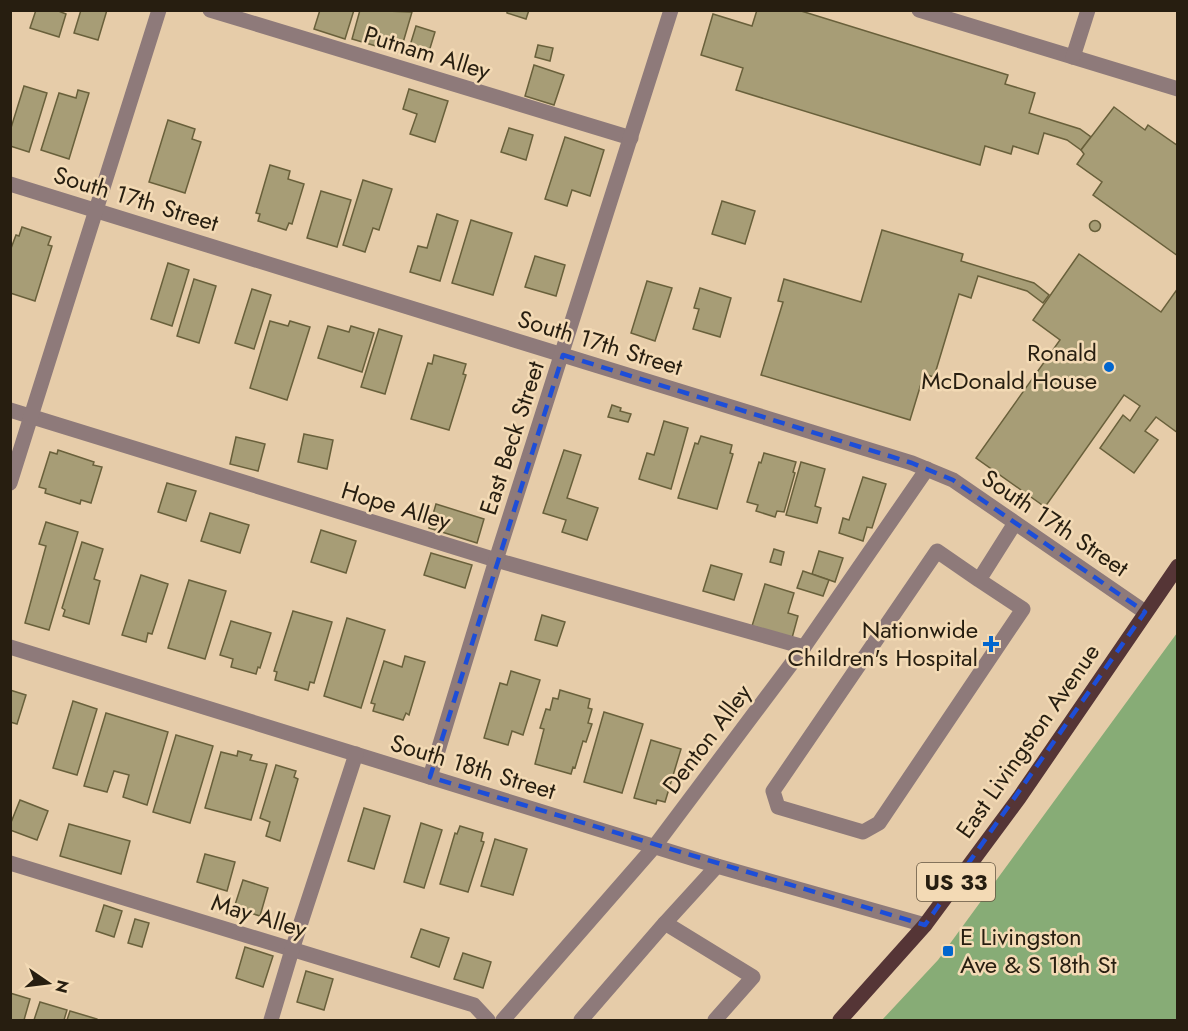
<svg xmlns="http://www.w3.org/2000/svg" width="1188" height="1031" font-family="Jost,sans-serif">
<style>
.green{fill:#87ac76}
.building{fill:#a79d76;stroke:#69603b;stroke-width:1.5}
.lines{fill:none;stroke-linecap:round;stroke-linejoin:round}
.minor{stroke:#8e7a7a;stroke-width:15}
.major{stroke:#553536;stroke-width:15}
.marked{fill:none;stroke:#1d4ed8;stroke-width:4.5;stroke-dasharray:12 8;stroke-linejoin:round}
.poi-dot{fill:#0266ce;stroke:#f3dab5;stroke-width:2}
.labels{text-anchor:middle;stroke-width:5;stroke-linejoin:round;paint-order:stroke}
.shield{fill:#f3dab5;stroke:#645642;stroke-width:1.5}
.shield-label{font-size:22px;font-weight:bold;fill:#271e10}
.street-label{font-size:24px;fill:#271e10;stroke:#f3dab5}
.poi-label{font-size:24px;fill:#271e10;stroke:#f3dab5;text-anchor:end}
</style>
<rect width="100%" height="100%" fill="#e6cca9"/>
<path class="green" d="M 1177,633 L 1177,1020 L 882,1020 L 938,960 Z"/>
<g class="building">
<path d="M 36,10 L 56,10 L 66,14 L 59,37 L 30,28 Z"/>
<path d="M 81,10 L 107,10 L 98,40 L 74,33 Z"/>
<path d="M 320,10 L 354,10 L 345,39 L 314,29 Z"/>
<path d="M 360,10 L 412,12 L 400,53 L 352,39 Z"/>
<path d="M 507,10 L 529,10 L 526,19 L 507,13 Z"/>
<path d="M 757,10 L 798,10 L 1008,75 L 1005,84 L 1035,93 L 1029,113 L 1080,129 L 1091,137 L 1081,150 L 1067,140 L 1044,133 L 1038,154 L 1013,146 L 1011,154 L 985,146 L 980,165 L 736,90 L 743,68 L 701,55 L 713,14 L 752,26 Z"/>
<path d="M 416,26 L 435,32 L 427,58 L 408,52 Z"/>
<path d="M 538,45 L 553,48 L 550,61 L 535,57 Z"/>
<path d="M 534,65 L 564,75 L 554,105 L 525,96 Z"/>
<path d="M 24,86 L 47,93 L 29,152 L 10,146 L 10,131 Z"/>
<path d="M 409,89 L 448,101 L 435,142 L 410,134 L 417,114 L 403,109 Z"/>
<path d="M 78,90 L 89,93 L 69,159 L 41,150 L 59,93 L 76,98 Z"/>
<path d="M 1114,107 L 1145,130 L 1148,125 L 1178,146 L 1178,256 L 1093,195 L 1102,182 L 1077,164 L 1084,154 L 1081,150 Z"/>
<path d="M 168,120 L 195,129 L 192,139 L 201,142 L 185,193 L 149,182 Z"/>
<path d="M 509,128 L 533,135 L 526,160 L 501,152 Z"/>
<path d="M 565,137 L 604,150 L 590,196 L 572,190 L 567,206 L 545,199 Z"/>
<path d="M 270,165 L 290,171 L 288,179 L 304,184 L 292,224 L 289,223 L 286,230 L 258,221 L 260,214 L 256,213 Z"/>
<path d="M 363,180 L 392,189 L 379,230 L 373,228 L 365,252 L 343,245 Z"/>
<path d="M 321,191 L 351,200 L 337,247 L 307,238 Z"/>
<path d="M 722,201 L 755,211 L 745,244 L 712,234 Z"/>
<path d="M 437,214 L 458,221 L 440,281 L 410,272 L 418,246 L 427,248 Z"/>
<path d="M 471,220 L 512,233 L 493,295 L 452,283 Z"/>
<circle cx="1095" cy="226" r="5.5"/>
<path d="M 22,227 L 51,237 L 48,245 L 52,246 L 35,301 L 10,293 L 10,251 L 16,235 L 19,236 Z"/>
<path d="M 882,230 L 963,254 L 961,261 L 1034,283 L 1049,295 L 1043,303 L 1027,291 L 978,276 L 971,298 L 959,294 L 934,377 L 924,374 L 910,420 L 761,375 L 783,302 L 778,301 L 784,279 L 861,302 Z"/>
<path d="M 1079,254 L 1161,312 L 1178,288 L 1178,433 L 1156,417 L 1145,431 L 1158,440 L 1134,473 L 1100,448 L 1123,415 L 1130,421 L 1140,406 L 1124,395 L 1045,507 L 976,458 L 1060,340 L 1033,320 Z"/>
<path d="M 535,256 L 565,265 L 556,296 L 525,287 Z"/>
<path d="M 168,263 L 189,270 L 172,326 L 151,319 Z"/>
<path d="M 194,279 L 216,286 L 199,343 L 177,336 Z"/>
<path d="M 647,281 L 672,288 L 655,341 L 631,333 Z"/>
<path d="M 700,288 L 731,298 L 720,337 L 693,329 L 699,309 L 694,308 Z"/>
<path d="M 252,289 L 271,295 L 254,349 L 235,343 Z"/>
<path d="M 270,321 L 288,326 L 290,321 L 310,327 L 287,400 L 250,388 Z"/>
<path d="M 328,326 L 349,332 L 351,326 L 374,333 L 362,372 L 318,358 Z"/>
<path d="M 379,329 L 402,336 L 385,394 L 361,387 Z"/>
<path d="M 434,355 L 466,364 L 463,374 L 466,375 L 449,430 L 411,419 L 428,363 L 432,364 Z"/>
<path d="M 612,405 L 621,408 L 620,411 L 631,414 L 628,422 L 608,417 Z"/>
<path d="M 664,421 L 688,428 L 671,489 L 639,479 L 647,453 L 654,455 Z"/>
<path d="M 304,434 L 333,440 L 327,469 L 298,462 Z"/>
<path d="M 701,436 L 732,445 L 730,453 L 733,454 L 717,509 L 678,498 L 695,443 L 698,444 Z"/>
<path d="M 236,437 L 265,444 L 258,471 L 230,464 Z"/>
<path d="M 58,450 L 94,462 L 93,465 L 102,467 L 91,503 L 81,500 L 80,504 L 45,493 L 46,489 L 39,487 L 50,452 L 57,454 Z"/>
<path d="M 564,450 L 581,455 L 567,498 L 598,508 L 587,540 L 562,532 L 566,520 L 543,513 Z"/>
<path d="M 764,453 L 796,462 L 793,472 L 795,473 L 784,512 L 777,511 L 775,517 L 756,511 L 758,505 L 747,502 L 759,462 L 761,463 Z"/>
<path d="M 801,462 L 825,469 L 815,506 L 821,508 L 817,523 L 786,515 Z"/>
<path d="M 863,477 L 886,484 L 872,528 L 867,527 L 863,541 L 839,533 L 843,518 L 849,520 Z"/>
<path d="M 167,483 L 196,491 L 186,521 L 158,512 Z"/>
<path d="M 436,504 L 484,519 L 477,543 L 429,528 Z"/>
<path d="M 210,513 L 249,525 L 240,553 L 201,541 Z"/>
<path d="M 46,522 L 78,532 L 49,630 L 25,623 L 46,546 L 39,544 Z"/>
<path d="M 321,530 L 356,541 L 346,573 L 311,562 Z"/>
<path d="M 82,542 L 103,549 L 94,579 L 100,581 L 89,624 L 63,616 L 65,610 L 62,608 Z"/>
<path d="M 774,549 L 784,552 L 781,565 L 770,562 Z"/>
<path d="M 819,551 L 843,558 L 835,582 L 812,574 Z"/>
<path d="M 431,553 L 472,565 L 465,588 L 424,575 Z"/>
<path d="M 711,565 L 742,574 L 734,600 L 703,591 Z"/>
<path d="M 803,571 L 829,580 L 823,596 L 797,588 Z"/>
<path d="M 141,575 L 168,584 L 152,634 L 148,633 L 146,642 L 122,635 Z"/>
<path d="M 189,580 L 226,591 L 205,659 L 168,648 Z"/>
<path d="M 765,584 L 794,593 L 788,613 L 798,616 L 792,638 L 752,626 Z"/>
<path d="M 293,611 L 332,622 L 314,683 L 310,682 L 308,690 L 275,680 L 277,672 L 274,671 Z"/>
<path d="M 542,615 L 565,622 L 557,646 L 535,640 Z"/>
<path d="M 347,618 L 385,630 L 361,708 L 324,696 Z"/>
<path d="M 231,621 L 271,633 L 260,668 L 258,667 L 256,674 L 231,667 L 233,659 L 220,655 Z"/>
<path d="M 405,656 L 425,662 L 409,715 L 406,713 L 403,720 L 373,711 L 375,704 L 371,703 L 384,661 L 402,667 Z"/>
<path d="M 511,671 L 540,680 L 523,735 L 512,731 L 508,745 L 484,738 L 500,683 L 507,685 Z"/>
<path d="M 10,690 L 26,695 L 17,724 L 10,722 Z"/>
<path d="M 560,690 L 590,699 L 588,708 L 592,709 L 588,723 L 592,724 L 586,742 L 583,741 L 575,768 L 573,767 L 571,774 L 535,764 L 544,729 L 540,728 L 546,709 L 550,710 L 553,698 L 558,699 Z"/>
<path d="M 73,701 L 97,709 L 77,775 L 53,768 Z"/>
<path d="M 604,712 L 643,724 L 622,793 L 584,782 Z"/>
<path d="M 106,713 L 168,732 L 147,805 L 123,797 L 129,775 L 114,771 L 107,792 L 84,786 Z"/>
<path d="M 176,735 L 213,746 L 190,823 L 153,812 Z"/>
<path d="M 651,740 L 681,749 L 665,802 L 657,800 L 656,804 L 634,798 Z"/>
<path d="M 238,751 L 252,755 L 250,760 L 267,764 L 251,820 L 205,808 L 221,752 L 237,756 Z"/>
<path d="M 276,765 L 296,771 L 294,777 L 298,779 L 280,841 L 266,836 L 270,822 L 260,818 Z"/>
<path d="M 20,800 L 48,811 L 37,840 L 10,830 L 10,825 Z"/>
<path d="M 364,808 L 390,816 L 374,869 L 348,861 Z"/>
<path d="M 421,823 L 442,830 L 424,888 L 404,882 Z"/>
<path d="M 69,824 L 130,841 L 121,874 L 60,856 Z"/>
<path d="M 460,826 L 483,833 L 481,841 L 484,842 L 468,892 L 440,884 L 455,833 L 457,834 Z"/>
<path d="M 495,839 L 527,849 L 513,895 L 481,886 Z"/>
<path d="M 205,854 L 235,862 L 227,891 L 197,882 Z"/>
<path d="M 243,880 L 268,888 L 260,916 L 234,908 Z"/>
<path d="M 104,905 L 122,911 L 114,937 L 96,931 Z"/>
<path d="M 135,919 L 149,923 L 142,947 L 128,943 Z"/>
<path d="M 421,929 L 449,938 L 439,967 L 411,957 Z"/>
<path d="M 245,947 L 273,956 L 263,987 L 236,978 Z"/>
<path d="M 463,953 L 491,962 L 483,988 L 454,979 Z"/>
<path d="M 306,971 L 333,979 L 324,1010 L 297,1002 Z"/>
<path d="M 10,993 L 30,999 L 24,1020 L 10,1020 Z"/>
<path d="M 40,1002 L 67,1010 L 64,1020 L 34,1020 Z"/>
<path d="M 70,1011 L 97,1019 L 97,1020 L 67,1020 Z"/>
</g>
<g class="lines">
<g class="minor">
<path d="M 210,10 L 631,138"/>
<path d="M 919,10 L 1178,89"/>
<path d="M 1073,57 L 1088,10"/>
<path d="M 10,184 L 912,463 L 953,480 L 1145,612"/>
<path d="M 10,410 L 496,560 L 804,647"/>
<path d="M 10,483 L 159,10"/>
<path d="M 979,580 L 1023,609 L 879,823 L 863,832 L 778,807 L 773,791 L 937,551 L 979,580 L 1015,523"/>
<path d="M 10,647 L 717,866 L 925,925"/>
<path d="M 430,777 L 496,560 L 671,10"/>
<path d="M 10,863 L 474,1005 L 488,1020"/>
<path d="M 665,923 L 753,977 L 715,1020"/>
<path d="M 271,1020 L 292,950 L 356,754"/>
<path d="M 503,1020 L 654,847 L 804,647 L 927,469"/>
<path d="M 581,1020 L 665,923 L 717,866"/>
</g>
<path class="major" d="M 840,1020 L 925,925 L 1019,798 L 1178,566"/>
</g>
<path class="marked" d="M 563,355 L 912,463 L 953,480 L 1145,612 L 925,925 L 430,777 Z"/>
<g class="poi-dot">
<circle cx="1109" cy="367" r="6"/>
<path d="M988 635h6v6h6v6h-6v6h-6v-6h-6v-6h6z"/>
<rect x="942" y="945" width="12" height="12" rx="3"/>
</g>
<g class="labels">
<rect class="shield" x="917" y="863" width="78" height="38" rx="4.5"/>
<g class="shield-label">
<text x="956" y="890">US 33</text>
</g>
<g class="street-label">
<text transform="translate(427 53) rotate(17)" y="8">Putnam Alley</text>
<text transform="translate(136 199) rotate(17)" y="8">South 17th Street</text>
<text transform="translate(600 343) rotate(17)" y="8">South 17th Street</text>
<text transform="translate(512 438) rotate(-72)" y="8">East Beck Street</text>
<text transform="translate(396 506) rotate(17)" y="8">Hope Alley</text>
<text transform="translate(1055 523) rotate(34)" y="8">South 17th Street</text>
<text transform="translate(707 739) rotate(-53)" y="8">Denton Alley</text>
<text transform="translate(1028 741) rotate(-55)" y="8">East Livingston Avenue</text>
<text transform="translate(473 767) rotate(17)" y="8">South 18th Street</text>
<text transform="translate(259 916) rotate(17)" y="8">May Alley</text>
</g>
<g class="poi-label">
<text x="1097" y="361">Ronald<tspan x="1097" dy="28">McDonald House</tspan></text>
<text x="978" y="638">Nationwide<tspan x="978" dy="28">Children's Hospital</tspan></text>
<text x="960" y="945" text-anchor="start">E Livingston<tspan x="960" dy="28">Ave &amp; S 18th St</tspan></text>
</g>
</g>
<rect width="1188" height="1031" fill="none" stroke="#271e10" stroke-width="24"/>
<g transform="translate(48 983) rotate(104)" stroke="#f3dab5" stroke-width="4.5" paint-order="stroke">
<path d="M0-4.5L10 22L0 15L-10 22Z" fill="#271e10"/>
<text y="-9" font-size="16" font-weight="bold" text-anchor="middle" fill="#271e10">N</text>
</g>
</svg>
